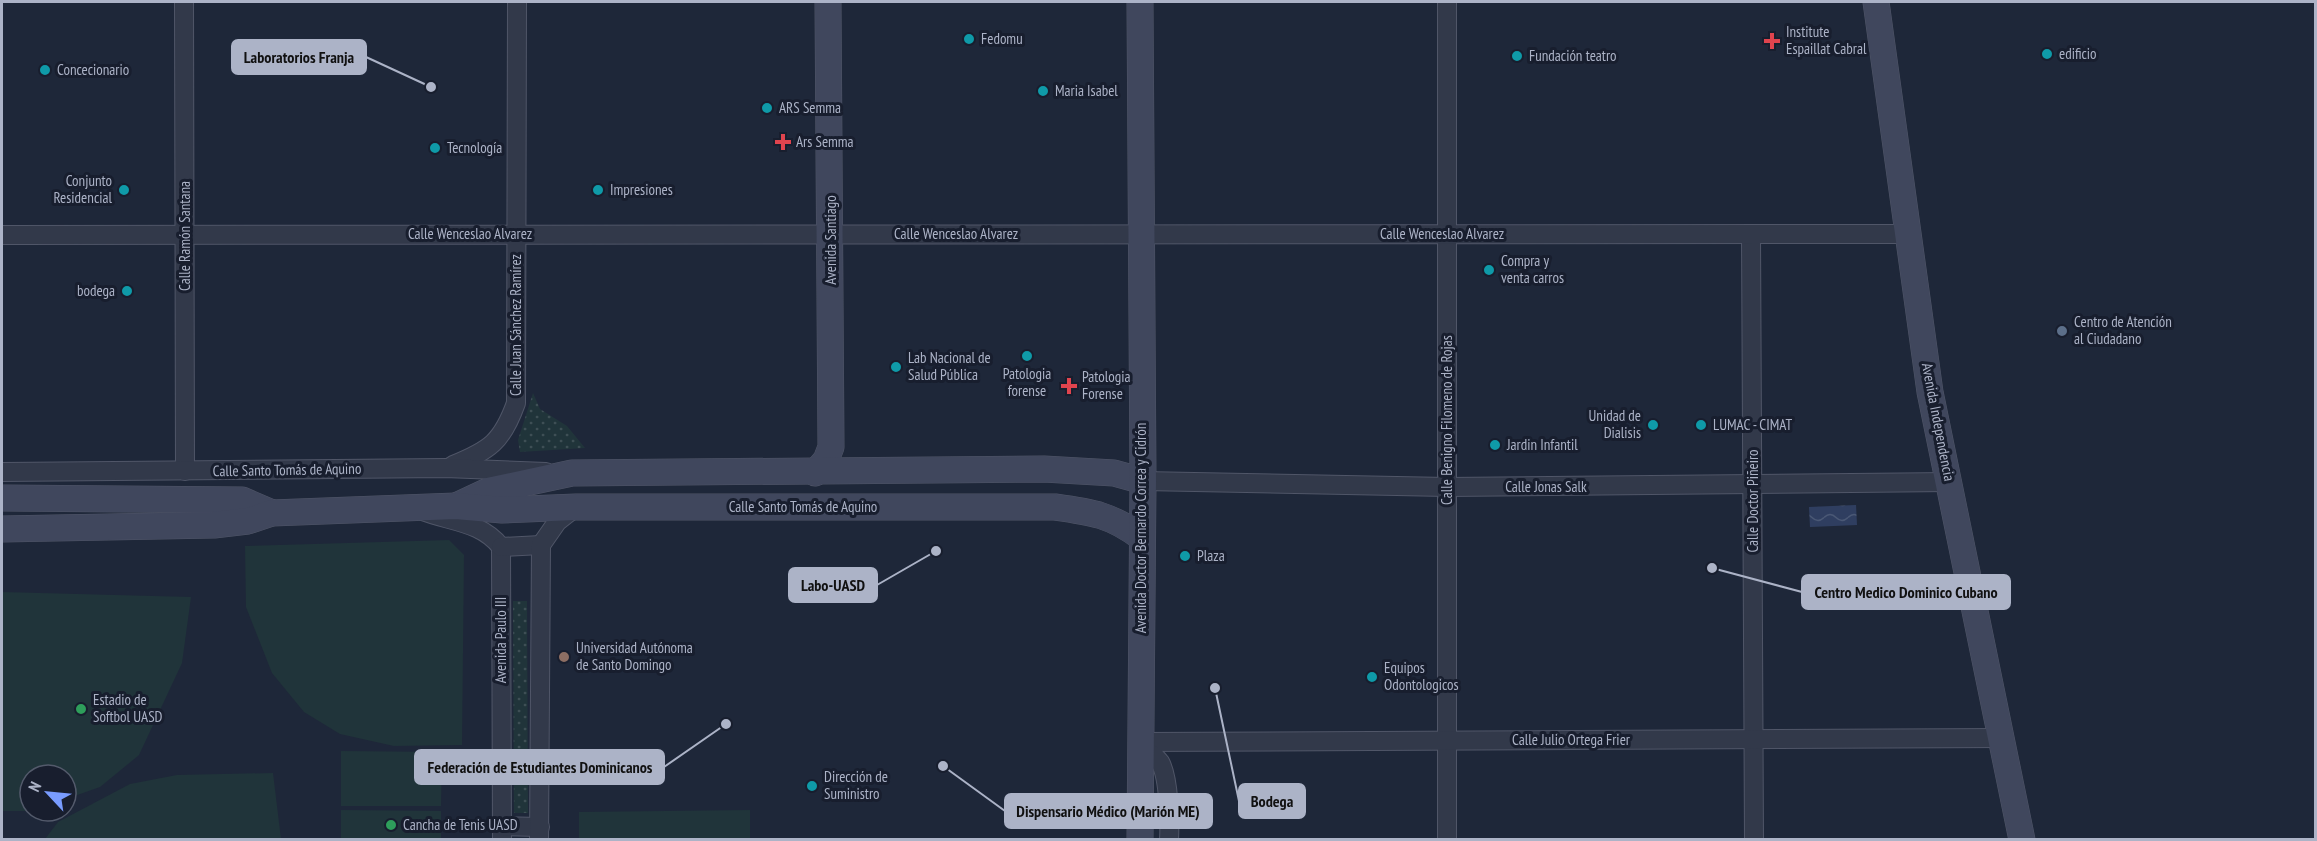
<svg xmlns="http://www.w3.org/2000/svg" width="2317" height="841" font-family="'PT Sans Narrow',sans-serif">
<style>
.grass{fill:url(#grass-dots)}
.park{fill:#20343a}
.water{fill:url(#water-waves)}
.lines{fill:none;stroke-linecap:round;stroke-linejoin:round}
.street-casing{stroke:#505668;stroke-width:20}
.secondary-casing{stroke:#505668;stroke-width:27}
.street{stroke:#32394a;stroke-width:18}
.secondary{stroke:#40475d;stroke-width:26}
.culture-dot{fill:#0f9aa8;stroke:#181e2e;stroke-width:2}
.health-dot{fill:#e0444e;stroke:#181e2e;stroke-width:2}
.service-dot{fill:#5c6f8a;stroke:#181e2e;stroke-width:2}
.education-dot{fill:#8d6e63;stroke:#181e2e;stroke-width:2}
.leisure-dot{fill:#2e9e5b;stroke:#181e2e;stroke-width:2}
.labels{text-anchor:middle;stroke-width:6;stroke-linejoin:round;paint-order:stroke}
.poi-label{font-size:15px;fill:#acb3c7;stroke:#181e2e;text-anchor:start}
.street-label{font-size:15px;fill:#acb3c7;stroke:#181e2e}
.leader{fill:none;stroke:#acb3c7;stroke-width:2}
.callout-dot{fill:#acb3c7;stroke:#181e2e;stroke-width:2}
.callout{fill:#acb3c7;stroke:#acb3c7;stroke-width:2}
.callout-label{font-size:16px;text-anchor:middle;font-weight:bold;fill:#111}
</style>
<defs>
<pattern id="grass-dots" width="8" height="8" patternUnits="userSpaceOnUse" patternTransform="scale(1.5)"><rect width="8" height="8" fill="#20343a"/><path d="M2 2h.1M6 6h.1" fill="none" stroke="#3e4f55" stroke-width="1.8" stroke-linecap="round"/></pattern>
<pattern id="water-waves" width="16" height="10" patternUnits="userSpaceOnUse" patternTransform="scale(1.5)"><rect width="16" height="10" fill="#2f3e60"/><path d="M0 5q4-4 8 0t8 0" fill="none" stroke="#4a5875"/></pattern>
</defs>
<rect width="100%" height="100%" fill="#1e2739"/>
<g class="grass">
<path d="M 533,393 L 540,409 L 567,426 L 585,448 L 520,452 L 518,440 Z"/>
<path d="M 513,601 L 527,601 L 528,813 L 514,813 Z"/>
</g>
<g class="park">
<path d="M 449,540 L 464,555 L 462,745 L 394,746 L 340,734 L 304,712 L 272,673 L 246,607 L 245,546 Z"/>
<path d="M 2,592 L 191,597 L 182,663 L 139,755 L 100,787 L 66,799 L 66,775 L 30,775 L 30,811 L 34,811 L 2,811 Z"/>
<path d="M 341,751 L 442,752 L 441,806 L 341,806 Z"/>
<path d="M 273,773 L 281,839 L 45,839 L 58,822 L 130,784 L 177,775 Z"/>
<path d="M 341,810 L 441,811 L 441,839 L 341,839 Z"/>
<path d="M 750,810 L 750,839 L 579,839 L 579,812 Z"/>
</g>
<path class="water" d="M 1856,505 L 1857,525 L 1810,527 L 1809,507 Z"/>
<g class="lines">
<g class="street-casing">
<g id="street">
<path d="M 184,2 L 185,471"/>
<path d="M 1447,2 L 1447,840"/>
<path d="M 1751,234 L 1754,840"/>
<path d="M 2,235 L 1910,234"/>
<path d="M 453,465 C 490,450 502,442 516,403 L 517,2"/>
<path d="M 2,472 L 445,468 L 546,472"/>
<path d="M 1143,481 L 1447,487 L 1950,482"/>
<path d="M 420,510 C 449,522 481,521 501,547 L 502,840"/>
<path d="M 501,547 L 541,545"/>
<path d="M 1140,742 L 2002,738"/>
<path d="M 1140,749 C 1148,752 1155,755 1160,762 C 1169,777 1170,822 1169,840"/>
<path d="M 502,826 L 540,827"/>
<path d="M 539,840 L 541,545 L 557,522 L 576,507"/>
</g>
</g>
<g class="secondary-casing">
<g id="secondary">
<path d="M 1876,2 L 1930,392 L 2022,840"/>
<path d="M 815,473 L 826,460 L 831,447 L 828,2"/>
<path d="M 2,498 L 242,500 L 272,513"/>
<path d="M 456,506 L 488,491 L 572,473 L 1044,469 L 1114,473 L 1143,481"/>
<path d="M 2,529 L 214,525 L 248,521 L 272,513 L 456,506 L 502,510 L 576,507 L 1055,507 C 1092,512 1112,515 1142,538"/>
<path d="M 1140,840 L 1143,481 L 1140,2"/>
</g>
</g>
<use href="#street" class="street"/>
<use href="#secondary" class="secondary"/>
</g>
<g class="culture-dot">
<circle cx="969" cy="39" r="6"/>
<circle cx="2047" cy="54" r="6"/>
<circle cx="1517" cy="56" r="6"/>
<circle cx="45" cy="70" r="6"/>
<circle cx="1043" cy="91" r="6"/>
<circle cx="767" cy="108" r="6"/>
<circle cx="435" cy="148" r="6"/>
<circle cx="124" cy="190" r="6"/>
<circle cx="598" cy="190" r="6"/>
<circle cx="1489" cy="270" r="6"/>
<circle cx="127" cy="291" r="6"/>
<circle cx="1027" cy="356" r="6"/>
<circle cx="896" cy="367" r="6"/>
<circle cx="1653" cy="425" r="6"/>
<circle cx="1701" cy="425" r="6"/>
<circle cx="1495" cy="445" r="6"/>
<circle cx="1185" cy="556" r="6"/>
<circle cx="1372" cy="677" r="6"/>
<circle cx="812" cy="786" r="6"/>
</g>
<g class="health-dot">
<path d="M1769 32h6v6h6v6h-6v6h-6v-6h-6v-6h6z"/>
<path d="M780 133h6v6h6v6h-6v6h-6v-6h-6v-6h6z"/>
<path d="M1066 377h6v6h6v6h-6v6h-6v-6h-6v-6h6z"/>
</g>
<circle class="service-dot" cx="2062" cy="331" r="6"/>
<circle class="education-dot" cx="564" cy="657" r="6"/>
<g class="leisure-dot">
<circle cx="81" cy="709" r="6"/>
<circle cx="391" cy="825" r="6"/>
</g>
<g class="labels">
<g class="poi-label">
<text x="1786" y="37">Institute<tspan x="1786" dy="17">Espaillat Cabral</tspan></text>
<text x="981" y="44">Fedomu</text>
<text x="2059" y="59">edificio</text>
<text x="1529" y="61">Fundación teatro</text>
<text x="57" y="75">Concecionario</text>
<text x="1055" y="96">Maria Isabel</text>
<text x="779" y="113">ARS Semma</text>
<text x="796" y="147">Ars Semma</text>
<text x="447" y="153">Tecnología</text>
<text x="112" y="186" text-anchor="end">Conjunto<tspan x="112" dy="17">Residencial</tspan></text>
<text x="610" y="195">Impresiones</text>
<text x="1501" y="266">Compra y<tspan x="1501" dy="17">venta carros</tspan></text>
<text x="115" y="296" text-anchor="end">bodega</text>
<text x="2074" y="327">Centro de Atención<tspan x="2074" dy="17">al Ciudadano</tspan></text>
<text x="908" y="363">Lab Nacional de<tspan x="908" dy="17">Salud Pública</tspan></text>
<text x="1027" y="379" text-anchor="middle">Patologia<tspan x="1027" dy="17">forense</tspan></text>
<text x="1082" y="382">Patologia<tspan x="1082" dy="17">Forense</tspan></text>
<text x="1641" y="421" text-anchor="end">Unidad de<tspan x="1641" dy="17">Dialisis</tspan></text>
<text x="1713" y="430">LUMAC - CIMAT</text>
<text x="1507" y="450">Jardin Infantil</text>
<text x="1197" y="561">Plaza</text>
<text x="576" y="653">Universidad Autónoma<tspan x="576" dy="17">de Santo Domingo</tspan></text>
<text x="1384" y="673">Equipos<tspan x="1384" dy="17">Odontologicos</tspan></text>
<text x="93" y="705">Estadio de<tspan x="93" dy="17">Softbol UASD</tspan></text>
<text x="824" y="782">Dirección de<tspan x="824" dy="17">Suministro</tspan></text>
<text x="403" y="830">Cancha de Tenis UASD</text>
</g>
<g class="street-label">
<text x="470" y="239">Calle Wenceslao Alvarez</text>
<text x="956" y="239">Calle Wenceslao Alvarez</text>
<text x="1442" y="239">Calle Wenceslao Alvarez</text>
<text transform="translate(185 236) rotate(-90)" y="5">Calle Ramón Santana</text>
<text transform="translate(831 240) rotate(-90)" y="5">Avenida Santiago</text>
<text transform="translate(516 325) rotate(-90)" y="5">Calle Juan Sánchez Ramírez</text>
<text transform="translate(1447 420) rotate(-90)" y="5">Calle Benigno Filomeno de Rojas</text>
<text transform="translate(1938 422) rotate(79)" y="5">Avenida Independencia</text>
<text transform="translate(287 470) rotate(-1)" y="5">Calle Santo Tomás de Aquino</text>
<text x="1546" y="492">Calle Jonas Salk</text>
<text transform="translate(1753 501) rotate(-90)" y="5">Calle Doctor Piñeiro</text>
<text x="803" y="512">Calle Santo Tomás de Aquino</text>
<text transform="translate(1141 528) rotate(-90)" y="5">Avenida Doctor Bernardo Correa y Cidrón</text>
<text transform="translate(501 640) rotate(-90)" y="5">Avenida Paulo III</text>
<text x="1571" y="745">Calle Julio Ortega Frier</text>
</g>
</g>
<path class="leader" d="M431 87L366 57M936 551L877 585M1712 568L1802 592M726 724L664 767M1215 688L1239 801M943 766L1005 811"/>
<g class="callout-dot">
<circle cx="431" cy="87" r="6"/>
<circle cx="936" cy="551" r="6"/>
<circle cx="1712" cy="568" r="6"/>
<circle cx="726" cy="724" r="6"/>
<circle cx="1215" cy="688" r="6"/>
<circle cx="943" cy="766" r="6"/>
</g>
<g class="callout">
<rect x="232" y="40" width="134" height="34" rx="6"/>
<rect x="789" y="568" width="88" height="34" rx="6"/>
<rect x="1802" y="575" width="208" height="34" rx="6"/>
<rect x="415" y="750" width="249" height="34" rx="6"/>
<rect x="1239" y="784" width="66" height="34" rx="6"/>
<rect x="1005" y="794" width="207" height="34" rx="6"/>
</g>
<g class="callout-label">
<text x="299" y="63">Laboratorios Franja</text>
<text x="833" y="591">Labo-UASD</text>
<text x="1906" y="598">Centro Medico Dominico Cubano</text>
<text x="540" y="773">Federación de Estudiantes Dominicanos</text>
<text x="1272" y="807">Bodega</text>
<text x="1108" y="817">Dispensario Médico (Marión ME)</text>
</g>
<rect width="2317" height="841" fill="none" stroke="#acb3c7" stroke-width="6"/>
<g transform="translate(48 793) rotate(296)"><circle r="28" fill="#181e2e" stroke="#535a6b" stroke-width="1.5"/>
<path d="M0-4.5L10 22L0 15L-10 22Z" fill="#799cff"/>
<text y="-9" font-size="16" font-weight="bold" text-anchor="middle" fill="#acb3c7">N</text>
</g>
</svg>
